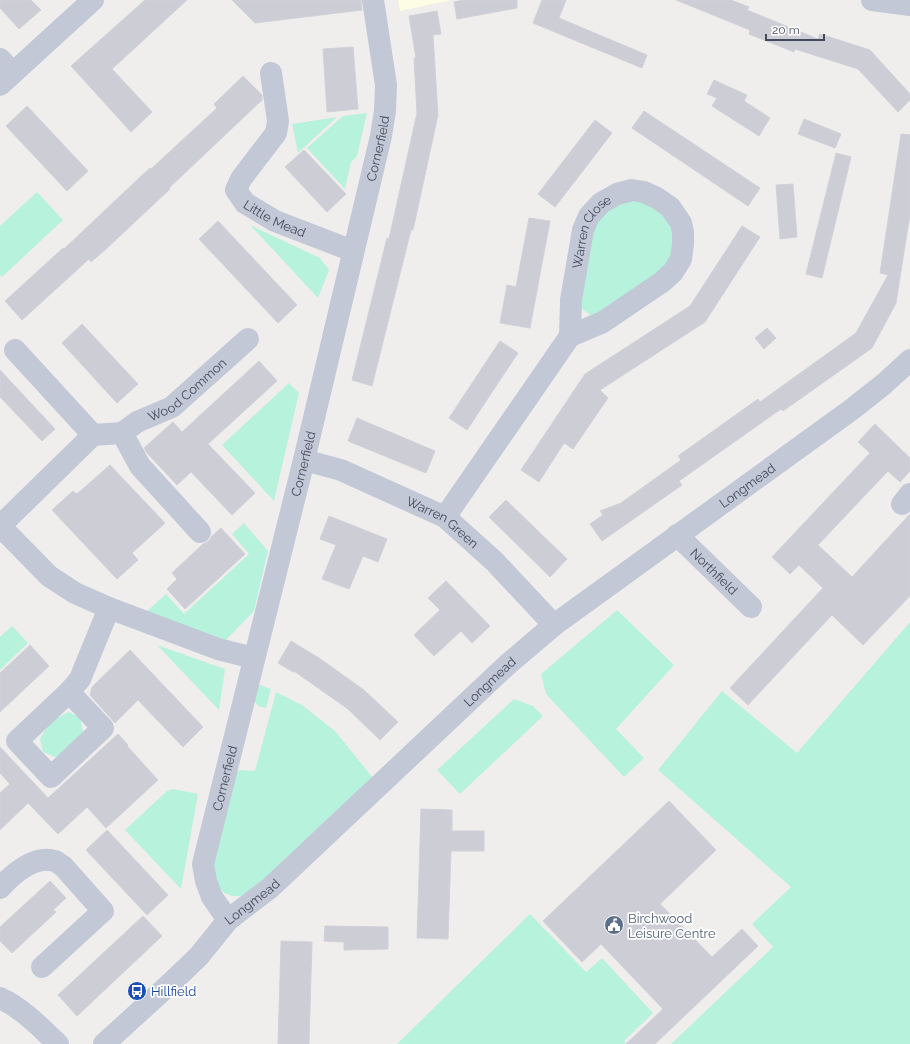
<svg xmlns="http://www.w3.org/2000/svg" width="910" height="1044" font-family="Raleway,sans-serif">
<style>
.commercial{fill:#fdfce4}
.green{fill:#b7f2dd}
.building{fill:#cdcdd6;stroke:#d0d1d9}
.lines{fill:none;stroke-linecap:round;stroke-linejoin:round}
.minor{stroke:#c2c8d6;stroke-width:22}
.tertiary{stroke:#c2c8d6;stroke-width:22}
.labels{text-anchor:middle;stroke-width:3.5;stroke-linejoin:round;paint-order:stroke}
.street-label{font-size:13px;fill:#444a5c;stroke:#fff}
.service-label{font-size:13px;fill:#4e5e75;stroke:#fff;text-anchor:start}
.transit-label{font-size:13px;fill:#164399;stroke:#fff;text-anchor:start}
</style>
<rect width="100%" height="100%" fill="#f0eeed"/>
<path class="commercial" d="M 398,0 L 452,0 L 400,11 Z"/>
<g class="green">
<path d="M 367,113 L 357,156 L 351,162 L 345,189 L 307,148 L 343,116 Z"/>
<path d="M 337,117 L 298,153 L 292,124 Z"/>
<path d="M 37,192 L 63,220 L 2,277 L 0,275 L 0,226 Z"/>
<path d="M 635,198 L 665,213 L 673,226 L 674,245 L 670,262 L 659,275 L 592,316 L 583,310 L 580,301 L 591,226 L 602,210 Z"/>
<path d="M 250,225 L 320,258 L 329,270 L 318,298 Z"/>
<path d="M 289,383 L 299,393 L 274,501 L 222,445 Z"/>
<path d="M 244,523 L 268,551 L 254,611 L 226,640 L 144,614 L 166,594 L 184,614 L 249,554 L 232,534 Z"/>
<path d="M 617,610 L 674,665 L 616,729 L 644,758 L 624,777 L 546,694 L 541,674 Z"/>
<path d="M 910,622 L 910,1044 L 671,1044 L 773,947 L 752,924 L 791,887 L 658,770 L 722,691 L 797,753 Z"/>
<path d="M 12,626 L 28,643 L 0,670 L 0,637 Z"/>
<path d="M 157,645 L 225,669 L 219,710 Z"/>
<path d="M 256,685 L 260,685 L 271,689 L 266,708 L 258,706 L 253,699 Z"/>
<path d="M 276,692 L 302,705 L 335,731 L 373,778 L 253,890 L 243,896 L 232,896 L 224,893 L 218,886 L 214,876 L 214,858 L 234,774 L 240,770 L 255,771 Z"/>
<path d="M 514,699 L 533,706 L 543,716 L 460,794 L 437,770 Z"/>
<path d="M 68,712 L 80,717 L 83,732 L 73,747 L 55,757 L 43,752 L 40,739 L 50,722 Z"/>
<path d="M 173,789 L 198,794 L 181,889 L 125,830 L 167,791 Z"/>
<path d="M 530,914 L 586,972 L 602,958 L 653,1013 L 624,1041 L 626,1044 L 397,1044 Z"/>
</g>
<g class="building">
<path d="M 0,0 L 31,0 L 41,10 L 19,29 L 0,8 Z"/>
<path d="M 145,0 L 187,0 L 112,69 L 152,112 L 131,132 L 71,66 Z"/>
<path d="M 232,0 L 361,0 L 362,10 L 255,23 Z"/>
<path d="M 464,0 L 517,0 L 517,8 L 457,19 L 454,2 Z"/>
<path d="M 542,0 L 566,0 L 559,18 L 647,55 L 642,68 L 533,23 Z"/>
<path d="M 676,0 L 731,0 L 749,7 L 747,10 L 818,39 L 820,34 L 870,50 L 910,94 L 910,100 L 898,112 L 858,69 L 795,49 L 794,52 L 749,34 L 750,30 Z"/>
<path d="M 437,11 L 441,34 L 433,35 L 438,115 L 413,230 L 411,230 L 372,386 L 352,380 L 387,238 L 389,239 L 417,113 L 414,58 L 416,58 L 409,16 Z"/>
<path d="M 353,47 L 358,109 L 327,112 L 323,49 Z"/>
<path d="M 243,76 L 262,95 L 262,100 L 169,188 L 170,189 L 105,250 L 91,262 L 89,259 L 22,320 L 5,301 L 63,248 L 64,249 L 137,180 L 150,168 L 151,169 L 217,108 L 214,104 Z"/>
<path d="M 714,80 L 747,95 L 744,101 L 770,118 L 759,136 L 712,106 L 717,98 L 707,94 Z"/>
<path d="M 27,106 L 88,171 L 67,191 L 6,126 Z"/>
<path d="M 644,111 L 760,188 L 748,206 L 632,128 Z"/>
<path d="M 804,119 L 841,134 L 835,148 L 798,134 Z"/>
<path d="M 595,120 L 612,133 L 555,207 L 538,194 Z"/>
<path d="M 901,134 L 910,135 L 910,214 L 896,303 L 872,348 L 783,411 L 781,409 L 679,481 L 682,485 L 602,541 L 590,524 L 603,515 L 600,511 L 621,503 L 681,460 L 678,456 L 758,399 L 760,402 L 856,333 L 888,275 L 880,273 Z"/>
<path d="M 304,150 L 346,194 L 327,212 L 285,167 Z"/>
<path d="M 836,153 L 851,157 L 822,278 L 806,274 Z"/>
<path d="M 793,184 L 797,237 L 780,239 L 776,185 Z"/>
<path d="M 529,218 L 550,221 L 530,328 L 500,323 L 507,285 L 516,287 Z"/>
<path d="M 218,221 L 297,305 L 278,323 L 199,239 Z"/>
<path d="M 742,226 L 760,237 L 705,322 L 600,390 L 608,398 L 599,411 L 573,449 L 564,443 L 539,482 L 521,470 L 585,374 L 690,306 Z"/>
<path d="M 82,324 L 138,384 L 117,403 L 62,343 Z"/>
<path d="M 767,328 L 776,338 L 764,349 L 755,338 Z"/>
<path d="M 500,341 L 518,353 L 467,430 L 449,418 Z"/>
<path d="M 259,361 L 277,381 L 208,444 L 255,493 L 232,515 L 191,472 L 177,485 L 147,453 L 144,448 L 173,422 L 182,432 Z"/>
<path d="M 0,370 L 55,429 L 42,441 L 0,397 Z"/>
<path d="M 357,418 L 435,451 L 426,473 L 348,441 Z"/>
<path d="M 875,424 L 910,458 L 910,471 L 900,482 L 888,471 L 818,545 L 852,577 L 910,514 L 910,596 L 863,645 L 832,615 L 748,705 L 730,688 L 823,588 L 799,565 L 790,574 L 772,557 L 870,453 L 858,442 Z"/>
<path d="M 110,465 L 165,523 L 132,553 L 138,560 L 117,579 L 52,510 L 73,491 L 77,494 Z"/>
<path d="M 506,500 L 567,559 L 550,577 L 489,517 Z"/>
<path d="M 329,516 L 387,539 L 378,562 L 363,556 L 349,589 L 322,579 L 336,545 L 320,539 Z"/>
<path d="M 221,528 L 245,554 L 185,609 L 167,589 L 177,579 L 172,573 L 203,544 L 209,541 L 212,536 Z"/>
<path d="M 446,581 L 490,626 L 472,643 L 461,631 L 434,656 L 414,635 L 440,610 L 428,598 Z"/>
<path d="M 291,641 L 319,658 L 364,690 L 398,722 L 380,740 L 348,709 L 294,671 L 293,672 L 278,663 Z"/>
<path d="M 30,645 L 49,666 L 0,712 L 0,673 Z"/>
<path d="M 130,650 L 203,727 L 183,747 L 138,700 L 115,723 L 90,695 L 92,687 Z"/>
<path d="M 118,734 L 128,745 L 127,746 L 158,780 L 106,828 L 87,807 L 58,834 L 28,803 L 0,830 L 0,793 L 10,784 L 0,773 L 0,747 L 48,798 Z"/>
<path d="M 669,801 L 716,850 L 660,904 L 712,957 L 742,929 L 758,946 L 655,1044 L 626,1044 L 663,1009 L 601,944 L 582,962 L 543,921 Z"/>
<path d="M 421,809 L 452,810 L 452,831 L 484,831 L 484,851 L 451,851 L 448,939 L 417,938 Z"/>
<path d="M 107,830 L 168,895 L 147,915 L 86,850 Z"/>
<path d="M 50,881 L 66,898 L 53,910 L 56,912 L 12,953 L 0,941 L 0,927 Z"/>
<path d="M 143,916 L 162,936 L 77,1016 L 58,995 Z"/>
<path d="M 325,926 L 388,927 L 388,949 L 344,950 L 344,942 L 324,941 Z"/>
<path d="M 281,941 L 312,942 L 309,1044 L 278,1044 Z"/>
</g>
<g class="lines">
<g class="minor">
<path d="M 872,0 L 910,5"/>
<path d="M 0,59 L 13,73"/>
<path id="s1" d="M 271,73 L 278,121 L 276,133 L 241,179 L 236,190 L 245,203 L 275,221 L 353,251"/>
<path d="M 0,85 L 93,0"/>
<path d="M 15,350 L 93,435"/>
<path d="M 122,433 L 140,466 L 200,532"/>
<path id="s2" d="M 304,460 L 341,470 L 445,517 L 494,561 L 554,625"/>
<path d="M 902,504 L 910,494"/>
<path id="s3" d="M 445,517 L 570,336 L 571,300 L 583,230 L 589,216 L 601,203 L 617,194 L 632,190 L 644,192 L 657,198 L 670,207 L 681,223 L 683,232 L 683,244 L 681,259 L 673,272 L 662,282 L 603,322 L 570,336"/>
<path id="s4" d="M 0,526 L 93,435 L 122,433 L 137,422 L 172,407 L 248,339"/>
<path d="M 0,526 L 49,576 L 75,593 L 109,608 L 218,649 L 254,658"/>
<path id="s5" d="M 677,535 L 751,607"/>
<path d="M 69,692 L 103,728 L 51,777 L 17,741 Z"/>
<path d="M 69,692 L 80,679 L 109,608"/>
<path d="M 0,888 C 13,874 34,855 55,861 C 58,862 60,865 63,866 L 103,911 L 42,967"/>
<path d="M 0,998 C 22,1008 41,1028 58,1044"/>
</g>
<g class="tertiary">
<path id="s6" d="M 228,920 L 212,897 L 206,881 L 203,864 L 304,460 L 381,136 L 385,111 L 386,85 L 373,0"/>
<path id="s7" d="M 104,1044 L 172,982 L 199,956 L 228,920 L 270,888 L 507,665 L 554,625 L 851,410 L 884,384 L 910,360"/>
</g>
</g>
<defs>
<g id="civic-disc" transform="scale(1)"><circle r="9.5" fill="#5c6f8a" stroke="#fff"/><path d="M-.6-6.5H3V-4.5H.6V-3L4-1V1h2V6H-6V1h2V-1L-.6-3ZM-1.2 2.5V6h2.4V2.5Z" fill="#fff"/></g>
<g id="bus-disc" transform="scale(1)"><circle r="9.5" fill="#1a4fb4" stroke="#fff"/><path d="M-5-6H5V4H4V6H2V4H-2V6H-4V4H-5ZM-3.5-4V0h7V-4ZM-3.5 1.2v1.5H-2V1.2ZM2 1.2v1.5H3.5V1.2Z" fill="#fff"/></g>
</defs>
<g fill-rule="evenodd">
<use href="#civic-disc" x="614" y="925"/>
<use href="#bus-disc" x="137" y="991"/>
</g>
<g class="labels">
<g class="street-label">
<text dy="5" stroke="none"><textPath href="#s6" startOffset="799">Cornerfield</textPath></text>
<text dy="5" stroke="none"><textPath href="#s1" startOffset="180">Little Mead</textPath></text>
<text dy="5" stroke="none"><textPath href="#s3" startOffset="329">Warren Close</textPath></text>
<text dy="5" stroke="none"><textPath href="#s4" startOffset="238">Wood Common</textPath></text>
<text dy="5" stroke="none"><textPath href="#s6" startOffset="475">Cornerfield</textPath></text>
<text dy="5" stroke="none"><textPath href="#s7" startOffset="854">Longmead</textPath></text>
<text dy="5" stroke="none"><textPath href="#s2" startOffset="153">Warren Green</textPath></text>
<text dy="5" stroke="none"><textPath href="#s5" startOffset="52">Northfield</textPath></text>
<text dy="5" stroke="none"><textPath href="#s7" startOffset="530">Longmead</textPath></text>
<text dy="5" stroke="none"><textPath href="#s6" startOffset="151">Cornerfield</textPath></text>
<text dy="5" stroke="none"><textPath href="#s7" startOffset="206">Longmead</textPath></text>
</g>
<g class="service-label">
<text x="628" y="923">Birchwood<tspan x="628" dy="15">Leisure Centre</tspan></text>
</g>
<g class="transit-label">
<text x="151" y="996">Hillfield</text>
</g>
</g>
<path d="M766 34v6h58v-6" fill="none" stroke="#444a5c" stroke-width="2"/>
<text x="772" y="34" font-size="12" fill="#444a5c" stroke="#ffffff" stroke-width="3" paint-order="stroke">20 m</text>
</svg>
